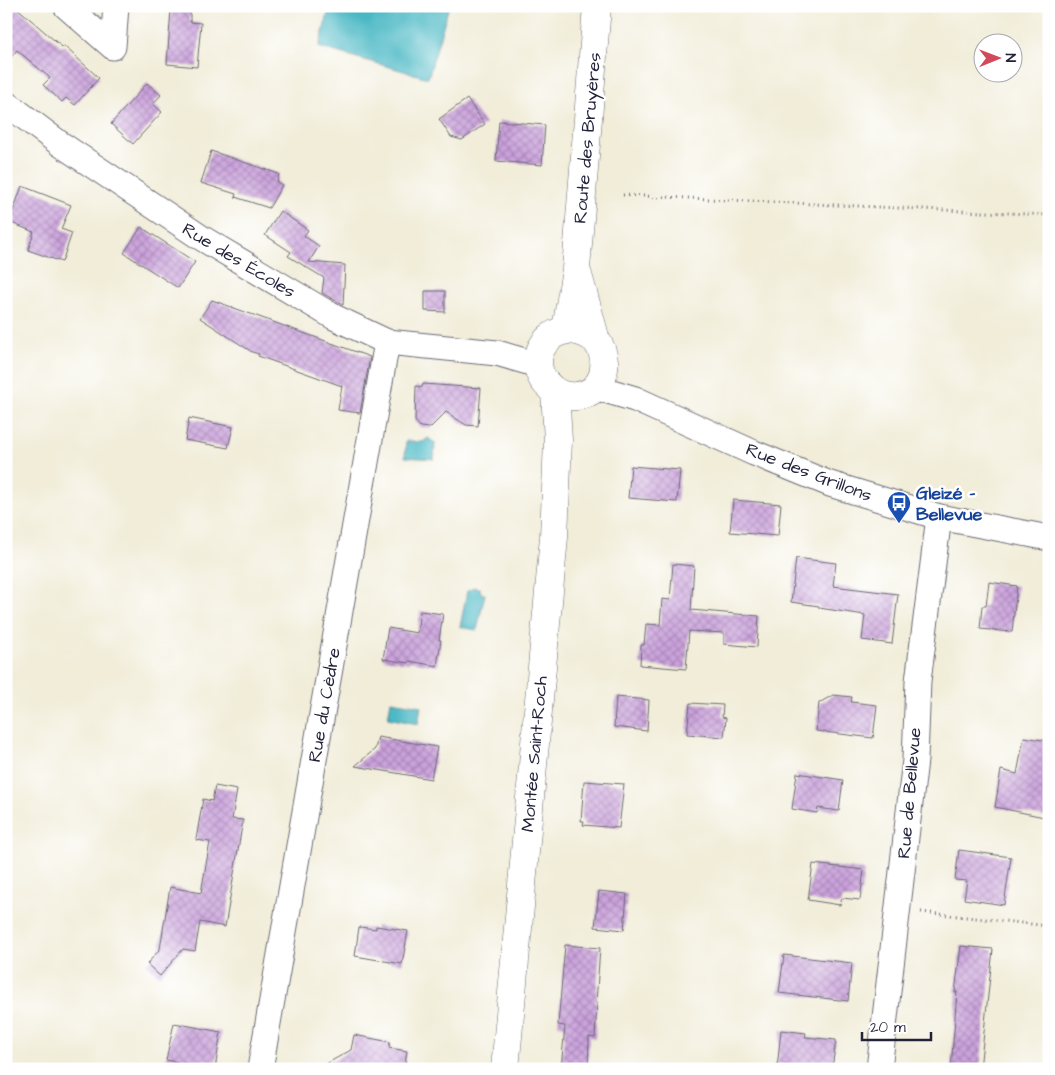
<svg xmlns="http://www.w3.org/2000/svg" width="1055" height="1075" font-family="'Architects Daughter',sans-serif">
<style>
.water{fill:#4ab8c4;stroke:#366d80}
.building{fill:url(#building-cross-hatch)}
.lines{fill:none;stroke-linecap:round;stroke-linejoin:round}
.street-casing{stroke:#6a6972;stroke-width:27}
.secondary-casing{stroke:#6a6972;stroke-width:29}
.path{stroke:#6a6972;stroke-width:3;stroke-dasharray:1 4;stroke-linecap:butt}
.street{stroke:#fff;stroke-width:25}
.secondary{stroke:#fff;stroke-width:28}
.labels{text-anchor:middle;stroke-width:5;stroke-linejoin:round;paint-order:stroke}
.street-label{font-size:18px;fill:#22223b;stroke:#fff}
.transit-label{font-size:18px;font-weight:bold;fill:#164399;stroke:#fff;text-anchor:start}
</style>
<defs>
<pattern id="building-cross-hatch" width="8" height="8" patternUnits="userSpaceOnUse" patternTransform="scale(1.25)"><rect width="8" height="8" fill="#cba2dc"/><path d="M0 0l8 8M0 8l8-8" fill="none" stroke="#a484b4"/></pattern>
</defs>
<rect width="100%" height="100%" fill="#fff"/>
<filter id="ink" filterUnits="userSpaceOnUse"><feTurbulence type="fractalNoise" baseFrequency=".02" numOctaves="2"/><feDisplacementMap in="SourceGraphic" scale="10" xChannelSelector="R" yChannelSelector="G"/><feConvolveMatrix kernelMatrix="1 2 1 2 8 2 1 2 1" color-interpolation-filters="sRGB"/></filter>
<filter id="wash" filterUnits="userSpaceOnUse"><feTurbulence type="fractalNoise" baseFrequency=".0096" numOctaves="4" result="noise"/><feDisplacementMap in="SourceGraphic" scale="20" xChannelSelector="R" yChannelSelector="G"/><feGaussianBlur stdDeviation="1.12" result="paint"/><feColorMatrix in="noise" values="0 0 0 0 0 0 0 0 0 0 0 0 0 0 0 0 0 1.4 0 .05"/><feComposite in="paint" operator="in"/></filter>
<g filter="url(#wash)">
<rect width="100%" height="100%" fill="#f1edd9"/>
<g class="water">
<path d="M 330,6 L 449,6 L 428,78 L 319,47 Z"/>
<path d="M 428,438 L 435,443 L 434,459 L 405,457 L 406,441 L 423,442 Z"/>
<path d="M 474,587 L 479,588 L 482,594 L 485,594 L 477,630 L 460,627 L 467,591 Z"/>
<path d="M 391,701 L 421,706 L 418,724 L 388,718 Z"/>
</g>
<g id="blocks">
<g class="building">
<path d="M 6,6 L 15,6 L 62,47 L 64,46 L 99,78 L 75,105 L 66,98 L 62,102 L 43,85 L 50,78 L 17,50 L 6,63 Z"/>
<path d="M 171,9 L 190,11 L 190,22 L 201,23 L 197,67 L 167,64 Z"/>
<path d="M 147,83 L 161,95 L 153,104 L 162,112 L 133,144 L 111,124 Z"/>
<path d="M 467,99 L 485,124 L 462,140 L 451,137 L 439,119 Z"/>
<path d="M 499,121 L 545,125 L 542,165 L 496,161 Z"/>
<path d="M 211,151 L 279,174 L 277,182 L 282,185 L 269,208 L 235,197 L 236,194 L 201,183 Z"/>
<path d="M 22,186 L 71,205 L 61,229 L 72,233 L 62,262 L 28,250 L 34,232 L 9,222 Z"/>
<path d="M 280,211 L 308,230 L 304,236 L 319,246 L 309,262 L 345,265 L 343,305 L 322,293 L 324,278 L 288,256 L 291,252 L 265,235 Z"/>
<path d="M 141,227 L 195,262 L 178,288 L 124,253 Z"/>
<path d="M 425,291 L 445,291 L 445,312 L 425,311 Z"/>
<path d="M 212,300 L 370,357 L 360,413 L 338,410 L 342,386 L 258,356 L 259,354 L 252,352 L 200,318 Z"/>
<path d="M 423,384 L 481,388 L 478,426 L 466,425 L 446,412 L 430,428 L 420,427 L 415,421 L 416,386 L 422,387 Z"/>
<path d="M 189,418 L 233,427 L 228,448 L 185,440 Z"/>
<path d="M 631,466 L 680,470 L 677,502 L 628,498 Z"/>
<path d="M 733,500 L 781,504 L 778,536 L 730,532 Z"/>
<path d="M 796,558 L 836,563 L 833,586 L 898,594 L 892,644 L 862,640 L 865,615 L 819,608 L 819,606 L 791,602 Z"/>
<path d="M 673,564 L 694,566 L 691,610 L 759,616 L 757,647 L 724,644 L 724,633 L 689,631 L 686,669 L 640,665 L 641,645 L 644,645 L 646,624 L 660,625 L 662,599 L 670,600 Z"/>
<path d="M 989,582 L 1017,586 L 1012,632 L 980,629 L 982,606 L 986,606 Z"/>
<path d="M 420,611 L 443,614 L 439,640 L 441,640 L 437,666 L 409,661 L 409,663 L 383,659 L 388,628 L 417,633 Z"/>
<path d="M 833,695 L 852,697 L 851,702 L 877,705 L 873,738 L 816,731 L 819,703 Z"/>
<path d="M 616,697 L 649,700 L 647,731 L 614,727 Z"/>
<path d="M 690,703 L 723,705 L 722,717 L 726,718 L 724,737 L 687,734 Z"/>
<path d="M 378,737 L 437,747 L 431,779 L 355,766 L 375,749 Z"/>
<path d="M 1024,737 L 1049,741 L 1049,818 L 995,807 L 1001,770 L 1017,774 Z"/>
<path d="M 797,773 L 843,780 L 839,811 L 818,808 L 817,813 L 792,809 Z"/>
<path d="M 584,781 L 624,784 L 619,828 L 583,825 L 584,821 L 581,821 Z"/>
<path d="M 215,786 L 237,790 L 232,819 L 243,820 L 225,927 L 200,922 L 195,951 L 183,949 L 160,976 L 147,964 L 160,949 L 170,887 L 201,893 L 210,842 L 196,840 L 203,799 L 212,801 Z"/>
<path d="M 959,850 L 1011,857 L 1004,905 L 964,899 L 967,881 L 955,880 Z"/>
<path d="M 813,864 L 864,870 L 860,900 L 842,898 L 840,905 L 808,900 Z"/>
<path d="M 599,891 L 627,894 L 624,930 L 595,927 Z"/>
<path d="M 376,926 L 408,931 L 402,964 L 355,956 L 359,927 L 376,929 Z"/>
<path d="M 565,945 L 600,948 L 596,1003 L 597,1003 L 595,1038 L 589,1037 L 588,1069 L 561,1069 L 565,1026 L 558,1025 Z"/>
<path d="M 961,946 L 993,949 L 980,1069 L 951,1069 L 957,992 L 955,992 Z"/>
<path d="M 784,955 L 852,963 L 848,1001 L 779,993 Z"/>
<path d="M 174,1023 L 221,1032 L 215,1069 L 166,1060 Z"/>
<path d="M 781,1030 L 806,1033 L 805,1037 L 836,1040 L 832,1069 L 777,1069 Z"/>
<path d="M 354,1035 L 390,1042 L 389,1048 L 407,1051 L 404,1069 L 317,1069 L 351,1050 Z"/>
</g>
</g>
</g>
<g filter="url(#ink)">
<use href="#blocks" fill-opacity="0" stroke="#6a6972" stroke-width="1"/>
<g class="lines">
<g class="street-casing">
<g id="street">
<path d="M 66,6 L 113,47 L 116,6"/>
<path d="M 6,103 L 59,143 L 200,237 L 334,317 L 387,342 L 497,353 L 538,365"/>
<path d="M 595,387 L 635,399 L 754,453 L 830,484 L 939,517 L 1049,538"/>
<path d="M 260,1069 L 387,342"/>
<path d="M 879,1069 L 915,760 L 918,681 L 939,517"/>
</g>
</g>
<g class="secondary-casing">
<g id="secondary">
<path d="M 578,275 L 596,340 C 611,361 606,392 577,396 C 568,397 559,395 552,389 C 517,362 554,308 596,340"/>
<path d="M 566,330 L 576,269 L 597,6"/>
<path d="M 505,1069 L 554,537 L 558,440 L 555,392"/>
</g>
</g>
<g class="path">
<path d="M 623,195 L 1049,215"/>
<path d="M 921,912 L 1049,926"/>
</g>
<use href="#street" class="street"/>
<use href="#secondary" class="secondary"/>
</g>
</g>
<defs>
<g id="bus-pin" transform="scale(1.25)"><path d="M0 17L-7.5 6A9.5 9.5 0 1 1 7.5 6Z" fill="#1a4fb4" stroke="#fff"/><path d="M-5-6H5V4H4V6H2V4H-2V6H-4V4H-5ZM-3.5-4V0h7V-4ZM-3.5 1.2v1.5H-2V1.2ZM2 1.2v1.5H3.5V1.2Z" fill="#fff"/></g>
</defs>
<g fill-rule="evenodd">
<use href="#bus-pin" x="899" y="503"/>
</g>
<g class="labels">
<g class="street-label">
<text transform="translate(587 138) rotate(-85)" y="6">Route des Bruyères</text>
<text transform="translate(239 260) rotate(31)" y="6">Rue des Écoles</text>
<text transform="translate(809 472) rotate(21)" y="6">Rue des Grillons</text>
<text transform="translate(324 705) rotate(-80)" y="6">Rue du Cèdre</text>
<text transform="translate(534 754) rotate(-85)" y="6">Montée Saint-Roch</text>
<text transform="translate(909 793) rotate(-85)" y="6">Rue de Bellevue</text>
</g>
<g class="transit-label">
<text x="916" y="499">Gleizé -<tspan x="916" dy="21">Bellevue</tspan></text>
</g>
</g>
<rect width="1055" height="1075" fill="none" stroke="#fff" stroke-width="25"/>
<g transform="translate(998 58) rotate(89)"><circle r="24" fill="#ffffff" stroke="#a7a7b1"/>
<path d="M0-4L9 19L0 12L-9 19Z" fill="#d1495b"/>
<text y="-8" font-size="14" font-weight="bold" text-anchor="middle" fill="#22223b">N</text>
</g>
<path d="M862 1032v8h69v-8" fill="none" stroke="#22223b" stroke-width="2.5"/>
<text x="870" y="1032" font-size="15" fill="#22223b" stroke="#ffffff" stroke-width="4" paint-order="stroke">20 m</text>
</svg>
